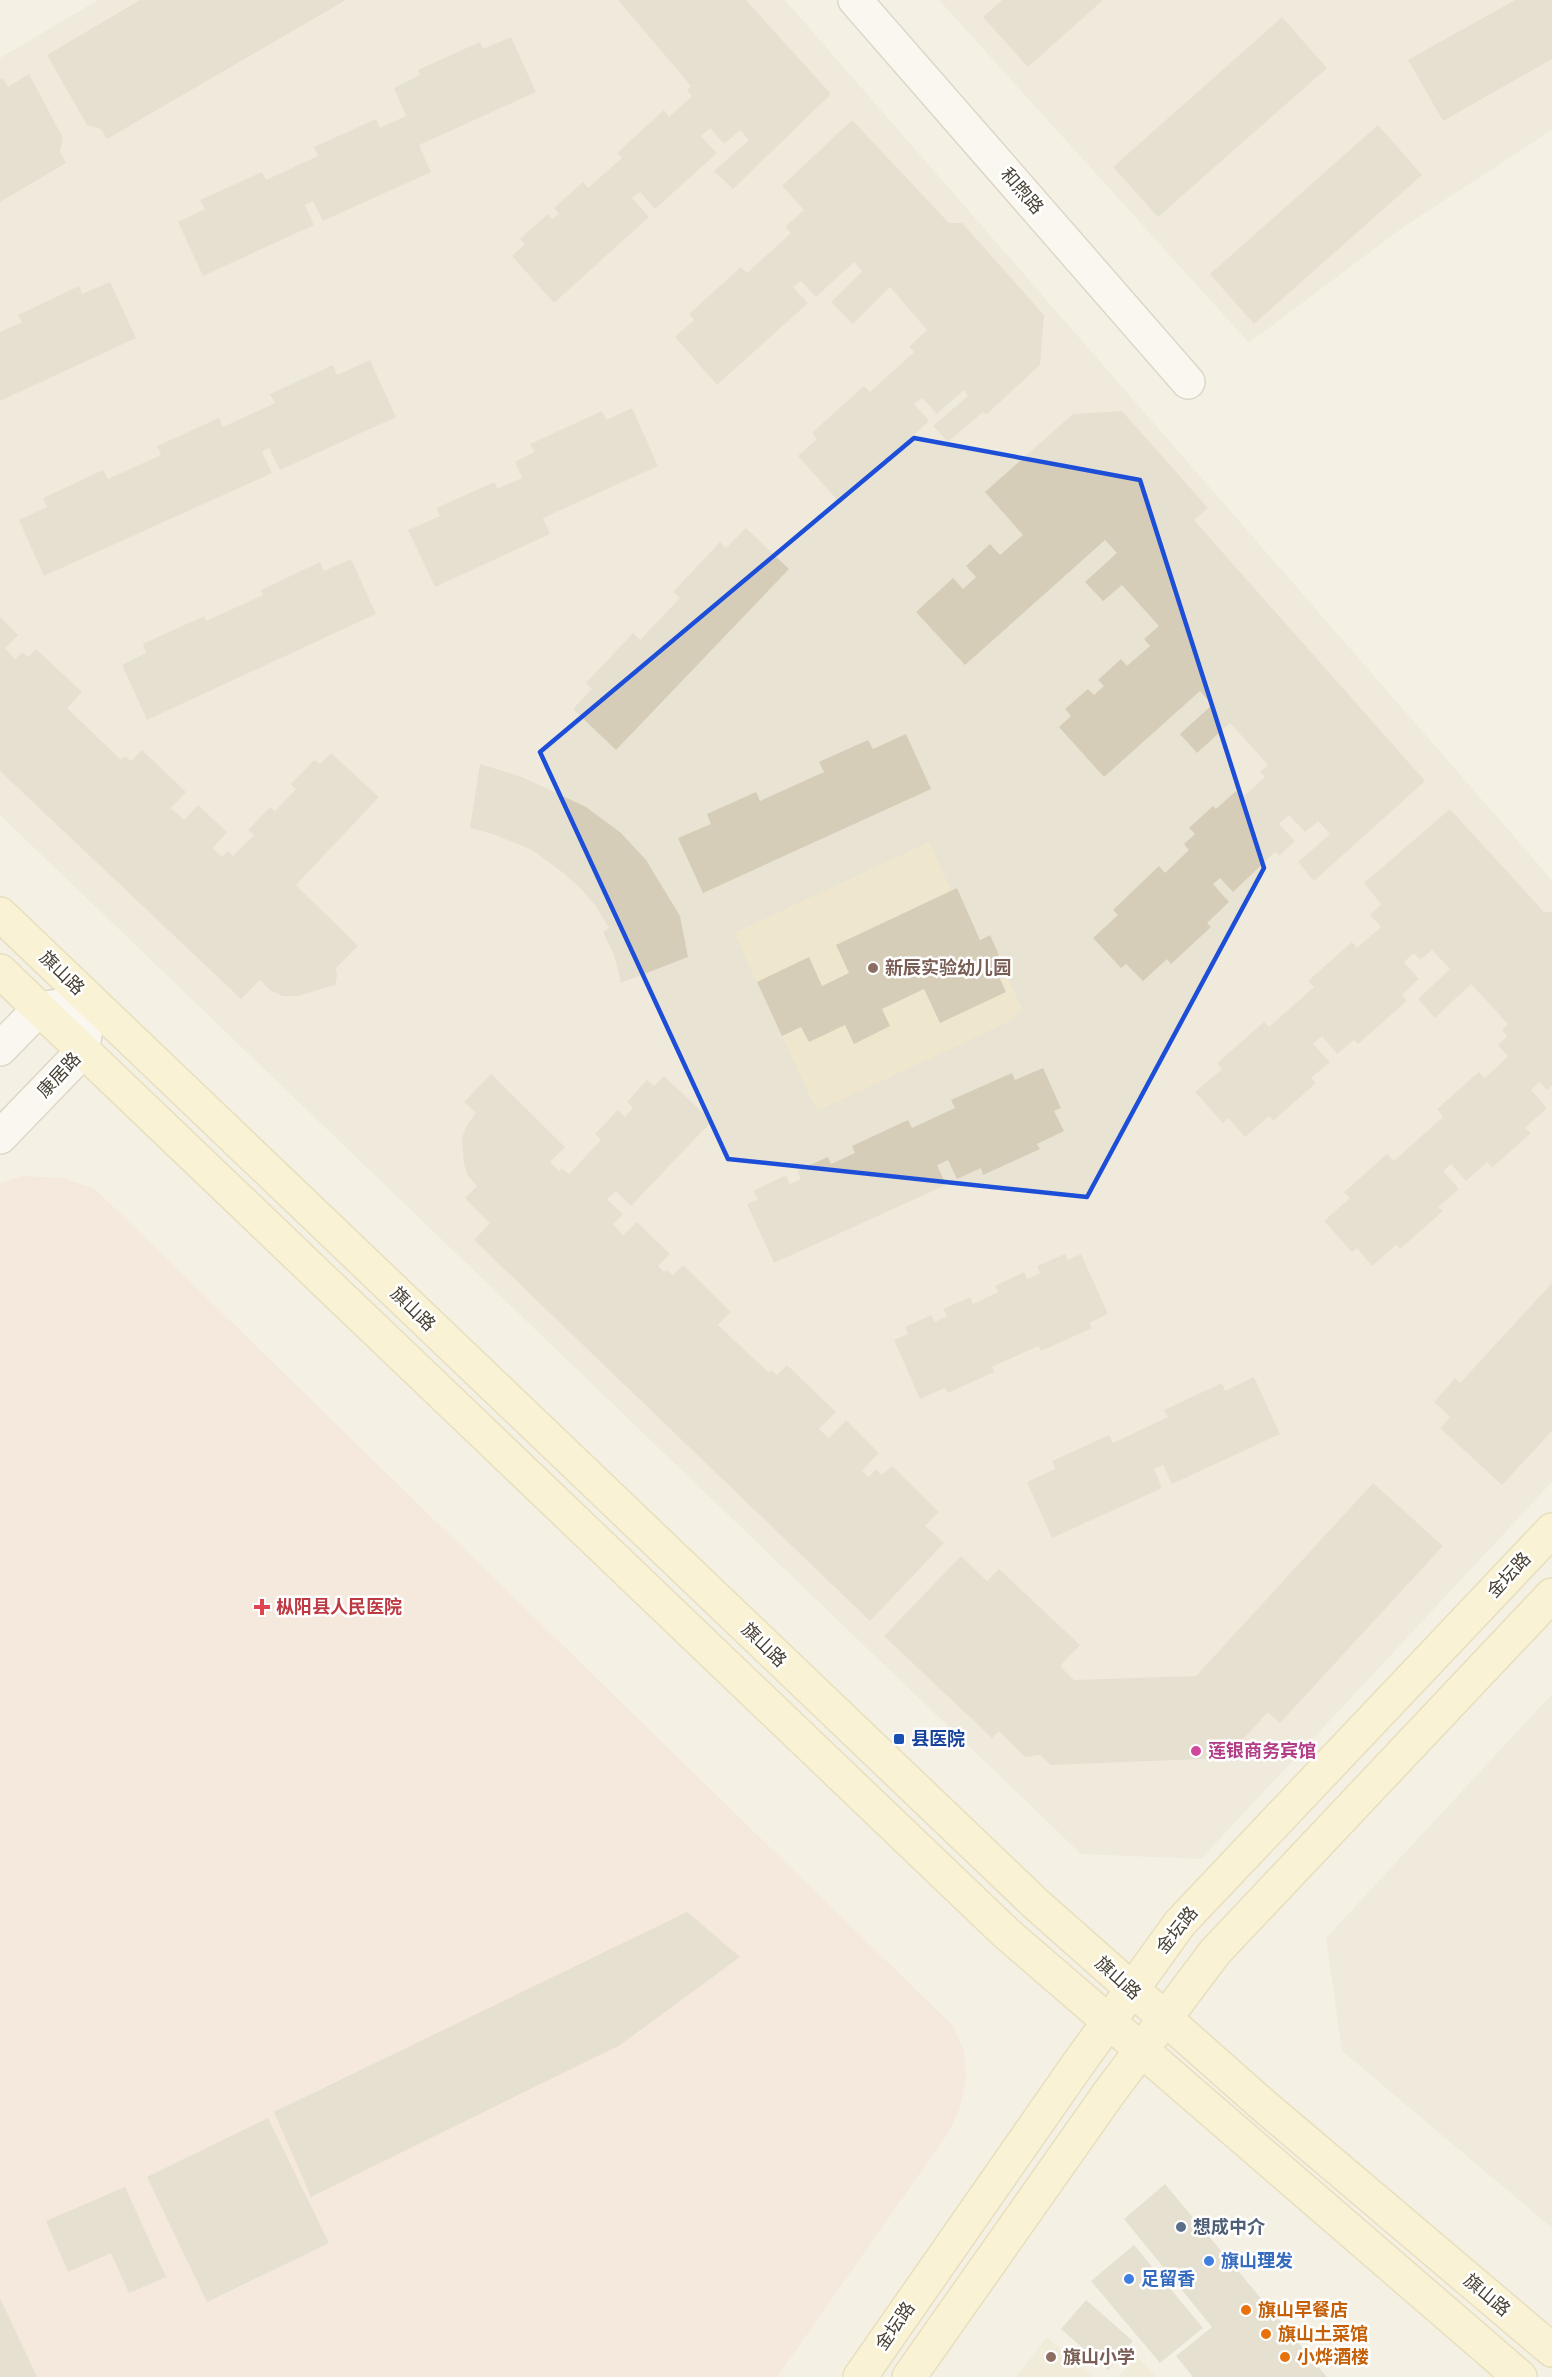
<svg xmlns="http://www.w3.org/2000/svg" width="1552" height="2377" font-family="'Space Grotesk','Noto Sans SC',sans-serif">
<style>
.residential{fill:#e8e3d2}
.education{fill:#eee7cd}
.medical{fill:#f6ddd6}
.building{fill:#d6cdb9}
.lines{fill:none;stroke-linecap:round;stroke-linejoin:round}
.tertiary-casing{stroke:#c0b9a6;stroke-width:36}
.secondary-casing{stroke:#d8c98f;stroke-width:36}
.tertiary{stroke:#fff;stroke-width:33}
.secondary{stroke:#fff4c3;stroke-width:33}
.marked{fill:none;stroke:#1d4ed8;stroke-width:4.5;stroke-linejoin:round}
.education-dot{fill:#8d6e63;stroke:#fff;stroke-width:2}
.health-dot{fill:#e0444e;stroke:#fff;stroke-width:2}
.transit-dot{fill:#1a4fb4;stroke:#fff;stroke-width:2}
.hotel-dot{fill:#d1479c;stroke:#fff;stroke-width:2}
.service-dot{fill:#5c6f8a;stroke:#fff;stroke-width:2}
.shop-dot{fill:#3f7fe0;stroke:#fff;stroke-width:2}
.food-dot{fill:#e8710a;stroke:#fff;stroke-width:2}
.labels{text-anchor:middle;stroke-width:5;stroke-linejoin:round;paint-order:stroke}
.street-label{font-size:18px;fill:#474033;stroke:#fff}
.education-label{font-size:18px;font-weight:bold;fill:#785e54;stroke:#fff;text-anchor:start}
.health-label{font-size:18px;font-weight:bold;fill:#be3a42;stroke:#fff;text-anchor:start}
.transit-label{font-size:18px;font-weight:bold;fill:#164399;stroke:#fff;text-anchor:start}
.hotel-label{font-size:18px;font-weight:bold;fill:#b23c85;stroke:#fff;text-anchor:start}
.service-label{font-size:18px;font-weight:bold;fill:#4e5e75;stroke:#fff;text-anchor:start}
.shop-label{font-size:18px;font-weight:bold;fill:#366cbe;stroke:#fff;text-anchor:start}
.food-label{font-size:18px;font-weight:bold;fill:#c56008;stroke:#fff;text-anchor:start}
</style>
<rect width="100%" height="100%" fill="#f4f0e4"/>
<g class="residential">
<path d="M 98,0 L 785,0 L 1552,880 L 1552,1482 L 1201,1859 L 1081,1854 L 0,815 L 0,58 Z"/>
<path d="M 939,0 L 1552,0 L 1552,130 L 1405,226 L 1249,343 Z"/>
<path d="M 1552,1694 L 1552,2228 L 1342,2051 L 1326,1938 Z"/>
</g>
<g class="education">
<path d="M 929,842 L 951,890 L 957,888 L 980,939 L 990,935 L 991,959 L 1001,980 L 1007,977 L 1023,1011 L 1013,1015 L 1015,1019 L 817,1111 L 734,933 Z"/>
<path d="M 1047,2337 L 1093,2377 L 1016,2377 Z"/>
<path d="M 1136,2356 L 1157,2377 L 1118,2377 Z"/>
</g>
<path class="medical" d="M 22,1176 L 63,1178 L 95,1189 L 952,2025 L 964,2051 L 966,2080 L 959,2110 L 948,2133 L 777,2377 L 0,2377 L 0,1183 Z"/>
<g class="building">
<path d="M 140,0 L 346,0 L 107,139 L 101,129 L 87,125 L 47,55 Z"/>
<path d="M 618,0 L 746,0 L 831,94 L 733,189 L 714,171 L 749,140 L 740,130 L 724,144 L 710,128 L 701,136 L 717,153 L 655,209 L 640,192 L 632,198 L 649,217 L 554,303 L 512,256 L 525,244 L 520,239 L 548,214 L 552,219 L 559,214 L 554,208 L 583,182 L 588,188 L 622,158 L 617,153 L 664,110 L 669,117 L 692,96 L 687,90 L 691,86 Z"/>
<path d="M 1002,0 L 1103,0 L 1028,67 L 983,17 Z"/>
<path d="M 1515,0 L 1552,0 L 1552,59 L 1443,121 L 1408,60 Z"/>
<path d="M 1282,17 L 1327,68 L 1158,217 L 1113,167 Z"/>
<path d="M 511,37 L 536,92 L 419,145 L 431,172 L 323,221 L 313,201 L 305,205 L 314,225 L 203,276 L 178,222 L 205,209 L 200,200 L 262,172 L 266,180 L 318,156 L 314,147 L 376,119 L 380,128 L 406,116 L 394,88 L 420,75 L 418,70 L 480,42 L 483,49 Z"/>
<path d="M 29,74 L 63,138 L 60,152 L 66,163 L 0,202 L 0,80 L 3,78 L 8,87 Z"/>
<path d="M 852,120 L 949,223 L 962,223 L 1044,315 L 1040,365 L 986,415 L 983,412 L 948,442 L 933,426 L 968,396 L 964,390 L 937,414 L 922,398 L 914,404 L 929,421 L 840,503 L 798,456 L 817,439 L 812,433 L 864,386 L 870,392 L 914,352 L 909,347 L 927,330 L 890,287 L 853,324 L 831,302 L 862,271 L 854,262 L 816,297 L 801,281 L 793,287 L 808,303 L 717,385 L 675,337 L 694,320 L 689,314 L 741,267 L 747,273 L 791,233 L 785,227 L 804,210 L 782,186 Z"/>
<path d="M 1378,125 L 1422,175 L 1254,324 L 1210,274 Z"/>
<path d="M 110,282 L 136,338 L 0,401 L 0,332 L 22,322 L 18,315 L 79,286 L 82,294 Z"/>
<path d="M 370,360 L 396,417 L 280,470 L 269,448 L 262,452 L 272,473 L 44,576 L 19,520 L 47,507 L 43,498 L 103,470 L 108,479 L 161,455 L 157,446 L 219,418 L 223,427 L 275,403 L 270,394 L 333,365 L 337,375 Z"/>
<path d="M 632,408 L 658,466 L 543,518 L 550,534 L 435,587 L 408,530 L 440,516 L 436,508 L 495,482 L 497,489 L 522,478 L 515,462 L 534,452 L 530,444 L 602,411 L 606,420 Z"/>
<path d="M 1122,411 L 1208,508 L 1194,520 L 1425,781 L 1314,881 L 1298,862 L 1330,834 L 1318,821 L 1305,832 L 1289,815 L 1279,824 L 1295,841 L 1279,856 L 1275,852 L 1233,892 L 1220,878 L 1213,884 L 1229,902 L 1207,923 L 1211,927 L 1171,964 L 1167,959 L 1143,981 L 1126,964 L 1121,968 L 1093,938 L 1118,915 L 1113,910 L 1159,866 L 1165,873 L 1189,850 L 1184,844 L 1195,834 L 1189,828 L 1213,806 L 1216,809 L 1236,791 L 1242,798 L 1265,777 L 1260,772 L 1268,765 L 1230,723 L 1197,753 L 1180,734 L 1212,705 L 1200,691 L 1104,777 L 1059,727 L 1071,716 L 1065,709 L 1088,689 L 1094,695 L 1104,686 L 1098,680 L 1121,659 L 1127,666 L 1150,646 L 1144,639 L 1159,626 L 1122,585 L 1103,601 L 1085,582 L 1117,553 L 1105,540 L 965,665 L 916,612 L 953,578 L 963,589 L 976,577 L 966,566 L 990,544 L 1000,555 L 1023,535 L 985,492 L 1073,414 Z"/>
<path d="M 746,528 L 789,569 L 616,750 L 573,709 L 592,689 L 586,683 L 633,633 L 640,640 L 680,598 L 673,592 L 720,542 L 726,548 Z"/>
<path d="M 351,559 L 376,614 L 147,720 L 122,665 L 146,653 L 143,644 L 204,616 L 206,621 L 263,595 L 261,590 L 320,562 L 324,571 Z"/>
<path d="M 0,617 L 18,635 L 5,648 L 15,659 L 22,652 L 28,657 L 36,649 L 82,692 L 67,708 L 121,760 L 125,756 L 131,761 L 142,750 L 186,792 L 171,808 L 184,820 L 198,805 L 227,832 L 213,848 L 222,857 L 228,851 L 233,856 L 254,835 L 248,830 L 270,807 L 275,811 L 296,789 L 291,784 L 314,760 L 320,764 L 331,753 L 379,797 L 296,885 L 358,946 L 336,968 L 337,976 L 335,985 L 298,996 L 283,996 L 271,991 L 260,980 L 241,999 L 0,771 Z"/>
<path d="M 906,734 L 931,789 L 703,893 L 678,838 L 711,824 L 707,814 L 756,792 L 760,801 L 824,772 L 819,762 L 868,740 L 873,749 Z"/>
<path d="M 480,764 L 522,777 L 586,807 L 621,833 L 646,860 L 680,916 L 688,957 L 621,983 L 614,955 L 603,932 L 609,928 L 595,905 L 579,887 L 562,872 L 532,850 L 493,834 L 470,828 Z"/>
<path d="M 1450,809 L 1544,912 L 1552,912 L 1552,1085 L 1547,1090 L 1539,1082 L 1531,1090 L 1547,1108 L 1525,1128 L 1531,1133 L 1492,1168 L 1487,1162 L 1466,1181 L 1451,1164 L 1443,1171 L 1459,1189 L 1438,1207 L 1443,1211 L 1400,1249 L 1396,1245 L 1372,1266 L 1357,1248 L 1352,1252 L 1324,1221 L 1350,1198 L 1344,1192 L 1387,1154 L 1394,1161 L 1443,1117 L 1437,1109 L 1479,1072 L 1485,1078 L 1508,1056 L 1498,1045 L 1507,1036 L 1502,1030 L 1508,1024 L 1471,984 L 1435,1018 L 1418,999 L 1450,969 L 1432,950 L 1420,960 L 1414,953 L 1404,962 L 1419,979 L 1402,995 L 1407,1001 L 1358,1044 L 1354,1040 L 1337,1054 L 1322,1036 L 1313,1044 L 1330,1062 L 1311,1078 L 1316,1083 L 1273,1121 L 1269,1116 L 1245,1137 L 1228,1118 L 1223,1123 L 1195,1092 L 1222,1069 L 1217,1063 L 1264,1022 L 1269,1027 L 1314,987 L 1308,981 L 1352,942 L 1357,948 L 1381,927 L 1370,915 L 1381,904 L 1364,883 Z"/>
<path d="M 957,888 L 980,940 L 990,935 L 999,955 L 991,959 L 1006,992 L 940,1023 L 924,989 L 882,1009 L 890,1026 L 854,1044 L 845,1025 L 809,1042 L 801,1027 L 782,1036 L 757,982 L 809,957 L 822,986 L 849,973 L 836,945 Z"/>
<path d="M 1043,1068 L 1061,1108 L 1054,1111 L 1064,1131 L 1037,1144 L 1040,1149 L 983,1175 L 981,1168 L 957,1179 L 948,1160 L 937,1165 L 946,1185 L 774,1263 L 747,1204 L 758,1199 L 753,1191 L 786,1175 L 790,1184 L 801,1179 L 797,1171 L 828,1157 L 831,1164 L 855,1153 L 852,1146 L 908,1120 L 912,1128 L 955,1108 L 951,1100 L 1012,1073 L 1015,1080 Z"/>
<path d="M 491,1074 L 565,1147 L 550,1162 L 559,1171 L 562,1168 L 569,1174 L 601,1140 L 595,1134 L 618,1110 L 625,1117 L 633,1108 L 627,1102 L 647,1080 L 654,1086 L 664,1076 L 712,1121 L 631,1206 L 616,1191 L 607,1199 L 623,1214 L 613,1224 L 623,1235 L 637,1222 L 670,1254 L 658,1266 L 664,1272 L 667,1270 L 673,1275 L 683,1265 L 731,1312 L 718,1325 L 769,1373 L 771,1370 L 777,1375 L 787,1365 L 836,1412 L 819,1429 L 829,1438 L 846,1420 L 879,1453 L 862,1471 L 869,1477 L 876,1469 L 882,1475 L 892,1466 L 939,1512 L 925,1526 L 944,1543 L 870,1621 L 474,1240 L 490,1223 L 465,1198 L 477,1186 L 468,1176 L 464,1164 L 462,1138 L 467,1125 L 476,1113 L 464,1102 Z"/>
<path d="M 1065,1254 L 1068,1260 L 1081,1254 L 1108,1314 L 1089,1323 L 1092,1328 L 1041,1351 L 1038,1346 L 992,1367 L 994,1372 L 948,1393 L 945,1388 L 920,1399 L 894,1340 L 908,1334 L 905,1327 L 931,1315 L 935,1322 L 947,1316 L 943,1309 L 970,1297 L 973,1304 L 998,1292 L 995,1286 L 1024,1272 L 1027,1279 L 1040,1273 L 1037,1266 Z"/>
<path d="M 1552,1283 L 1552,1431 L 1502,1485 L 1440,1428 L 1450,1417 L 1434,1402 L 1455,1378 L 1460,1383 Z"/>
<path d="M 1254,1377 L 1280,1434 L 1172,1484 L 1163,1465 L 1154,1469 L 1162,1488 L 1052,1538 L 1027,1482 L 1055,1469 L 1052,1461 L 1109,1435 L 1113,1443 L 1168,1417 L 1164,1410 L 1222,1383 L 1225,1391 Z"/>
<path d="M 1373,1483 L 1443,1546 L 1280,1723 L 1268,1712 L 1226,1758 L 1051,1765 L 1040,1755 L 1025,1757 L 999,1731 L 992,1738 L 884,1636 L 961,1556 L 987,1581 L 999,1569 L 1080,1645 L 1060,1666 L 1074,1680 L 1196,1676 Z"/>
<path d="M 687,1912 L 740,1957 L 620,2045 L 311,2197 L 274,2112 Z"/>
<path d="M 268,2118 L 329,2243 L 207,2302 L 147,2177 Z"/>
<path d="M 1165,2184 L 1327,2377 L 1193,2377 L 1176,2356 L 1212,2327 L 1124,2219 Z"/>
<path d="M 125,2187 L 166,2277 L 129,2293 L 111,2253 L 68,2272 L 46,2221 Z"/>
<path d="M 1134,2245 L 1203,2328 L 1160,2363 L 1091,2281 Z"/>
<path d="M 0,2298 L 37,2377 L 0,2377 Z"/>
<path d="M 1086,2300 L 1133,2341 L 1108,2370 L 1061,2329 Z"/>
</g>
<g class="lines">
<g class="tertiary-casing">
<g id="tertiary">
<path d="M 855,0 L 1188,382"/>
<path d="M 0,1049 L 39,1009 L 91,1001 L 82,1052 L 0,1137"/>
</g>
</g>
<g class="secondary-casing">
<g id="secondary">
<path d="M 0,914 L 1036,1904 L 1263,2105 L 1552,2350"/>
<path d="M 0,971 L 1005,1932 L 1520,2377"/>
<path d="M 860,2377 L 1076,2067 L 1180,1923 L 1552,1530"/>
<path d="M 909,2377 L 1109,2093 L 1215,1952 L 1552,1595"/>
</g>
</g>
<use href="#tertiary" class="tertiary"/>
<use href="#secondary" class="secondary"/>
</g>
<path d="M0 0H1552V2377H0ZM 914,438 L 1140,480 L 1264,868 L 1087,1197 L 728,1159 L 540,752 Z" fill="#f4f0e4" fill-opacity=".55" fill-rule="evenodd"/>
<path class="marked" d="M 914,438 L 1140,480 L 1264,868 L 1087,1197 L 728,1159 L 540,752 Z"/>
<g class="education-dot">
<circle cx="873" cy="968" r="6"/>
<circle cx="1051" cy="2357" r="6"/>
</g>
<path class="health-dot" d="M259 1598h6v6h6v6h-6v6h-6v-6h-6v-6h6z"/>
<rect class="transit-dot" x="893" y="1733" width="12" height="12" rx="3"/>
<circle class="hotel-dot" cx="1196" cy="1751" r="6"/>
<circle class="service-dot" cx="1181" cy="2227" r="6"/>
<g class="shop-dot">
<circle cx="1209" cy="2261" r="6"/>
<circle cx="1129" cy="2279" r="6"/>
</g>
<g class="food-dot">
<circle cx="1246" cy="2310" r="6"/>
<circle cx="1266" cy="2334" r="6"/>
<circle cx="1285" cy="2357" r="6"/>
</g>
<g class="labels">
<g class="street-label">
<text transform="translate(1022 191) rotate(49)" y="6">和煦路</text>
<text transform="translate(62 973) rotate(44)" y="6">旗山路</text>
<text transform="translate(59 1075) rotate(-47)" y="6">康居路</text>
<text transform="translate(413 1309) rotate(44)" y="6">旗山路</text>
<text transform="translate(1509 1575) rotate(-47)" y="6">金坛路</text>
<text transform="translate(764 1645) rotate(44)" y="6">旗山路</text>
<text transform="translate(1177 1930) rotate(-51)" y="6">金坛路</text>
<text transform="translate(1118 1978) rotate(42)" y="6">旗山路</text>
<text transform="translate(1487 2295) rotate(40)" y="6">旗山路</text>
<text transform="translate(895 2326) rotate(-55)" y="6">金坛路</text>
</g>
<g class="education-label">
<text x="885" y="974">新辰实验幼儿园</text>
<text x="1063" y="2363">旗山小学</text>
</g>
<g class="health-label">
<text x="276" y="1613">枞阳县人民医院</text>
</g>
<g class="transit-label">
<text x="911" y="1745">县医院</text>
</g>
<g class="hotel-label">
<text x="1208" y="1757">莲银商务宾馆</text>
</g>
<g class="service-label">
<text x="1193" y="2233">想成中介</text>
</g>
<g class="shop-label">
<text x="1221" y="2267">旗山理发</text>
<text x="1141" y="2285">足留香</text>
</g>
<g class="food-label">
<text x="1258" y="2316">旗山早餐店</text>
<text x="1278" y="2340">旗山土菜馆</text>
<text x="1297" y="2363">小烨酒楼</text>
</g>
</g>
</svg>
